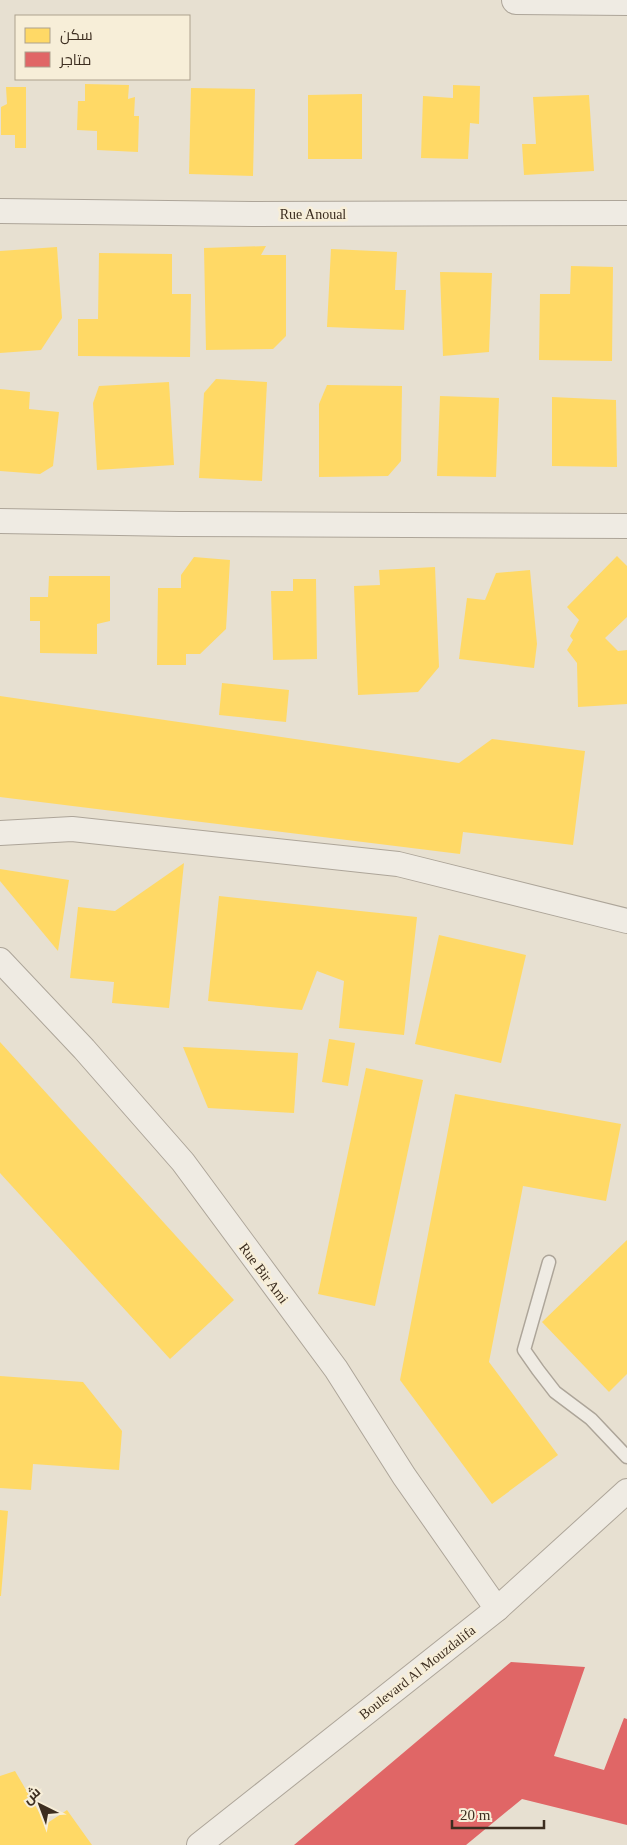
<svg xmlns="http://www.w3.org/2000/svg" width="627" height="1845" font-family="'Times New Roman',Cairo,serif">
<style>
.homes{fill:#ffd966}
.shops{fill:#e06666}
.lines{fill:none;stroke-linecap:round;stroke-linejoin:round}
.service-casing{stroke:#ada599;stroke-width:15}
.minor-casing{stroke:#ada599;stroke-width:26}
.tertiary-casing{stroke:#ada599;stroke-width:30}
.service{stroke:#efebe3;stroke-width:12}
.minor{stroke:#efebe3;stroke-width:24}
.tertiary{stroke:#efebe3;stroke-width:28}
.labels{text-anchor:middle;stroke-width:5;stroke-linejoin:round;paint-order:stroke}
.street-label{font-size:14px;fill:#3d2e20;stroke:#f7eed8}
</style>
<rect width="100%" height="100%" fill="#e7e0d1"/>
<g class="homes">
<path d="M 85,84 L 129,85 L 128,99 L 135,97 L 134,116 L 139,116 L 138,152 L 97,150 L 97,131 L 77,130 L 78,101 L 85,101 Z"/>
<path d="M 453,85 L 480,86 L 479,124 L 470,123 L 468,159 L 421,158 L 423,96 L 453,98 Z"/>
<path d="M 6,87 L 26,87 L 26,148 L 15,148 L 15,135 L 1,135 L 1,107 L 7,104 Z"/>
<path d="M 191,88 L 255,89 L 253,176 L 189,174 Z"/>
<path d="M 362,94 L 362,159 L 308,159 L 308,95 Z"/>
<path d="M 589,95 L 594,171 L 524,175 L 522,144 L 536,144 L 533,97 Z"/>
<path d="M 266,246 L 261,255 L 286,255 L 286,336 L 273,349 L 206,350 L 204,248 Z"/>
<path d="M 57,247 L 62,318 L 41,350 L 0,353 L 0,251 Z"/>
<path d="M 331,249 L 397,252 L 395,290 L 406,290 L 404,330 L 327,327 Z"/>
<path d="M 99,253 L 172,254 L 172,294 L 191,294 L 190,357 L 78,356 L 78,319 L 98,319 Z"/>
<path d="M 571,266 L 613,267 L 612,361 L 539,360 L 540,294 L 570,294 Z"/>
<path d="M 440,272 L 492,273 L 489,352 L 443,356 Z"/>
<path d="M 216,379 L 267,382 L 262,481 L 199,478 L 204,393 Z"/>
<path d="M 169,382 L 174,465 L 97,470 L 93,403 L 99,386 Z"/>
<path d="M 327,385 L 402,386 L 401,461 L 388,476 L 319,477 L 319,404 Z"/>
<path d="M 0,389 L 30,392 L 29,409 L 59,412 L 53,466 L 40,474 L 0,471 Z"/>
<path d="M 440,396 L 499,398 L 496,477 L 437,476 Z"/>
<path d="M 552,397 L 616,400 L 617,467 L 552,466 Z"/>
<path d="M 617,556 L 627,566 L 627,617 L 605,638 L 618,651 L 627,650 L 627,704 L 578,707 L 577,663 L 567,650 L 573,640 L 570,636 L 579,620 L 567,607 Z"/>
<path d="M 194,557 L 230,560 L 226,629 L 200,654 L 186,654 L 186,665 L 157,665 L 158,588 L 181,588 L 181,575 Z"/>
<path d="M 435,567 L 439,667 L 418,692 L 358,695 L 354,586 L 380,585 L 379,570 Z"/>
<path d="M 530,570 L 537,644 L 534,668 L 459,659 L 467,598 L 485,600 L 496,573 Z"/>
<path d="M 49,576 L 110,576 L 110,621 L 97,624 L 97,654 L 40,653 L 40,621 L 30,621 L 30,597 L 48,597 Z"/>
<path d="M 293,579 L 316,579 L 317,659 L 273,660 L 271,591 L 293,591 Z"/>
<path d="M 222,683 L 289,690 L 286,722 L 219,715 Z"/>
<path d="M 0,696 L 459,763 L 492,739 L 585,751 L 573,845 L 463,832 L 460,854 L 0,797 Z"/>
<path d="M 184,863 L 169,1008 L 112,1003 L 114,982 L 70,978 L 78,907 L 115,911 Z"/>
<path d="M 0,869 L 69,880 L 58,951 L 0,881 Z"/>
<path d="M 219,896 L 417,917 L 404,1035 L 339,1028 L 344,981 L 317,971 L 302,1010 L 208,1001 Z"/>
<path d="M 439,935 L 526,955 L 501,1063 L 415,1044 Z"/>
<path d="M 329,1039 L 355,1043 L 348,1086 L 322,1082 Z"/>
<path d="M 0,1042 L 234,1300 L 170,1359 L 0,1173 Z"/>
<path d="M 183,1047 L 298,1053 L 294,1113 L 208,1108 Z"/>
<path d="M 366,1068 L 423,1080 L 375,1306 L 318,1294 Z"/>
<path d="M 455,1094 L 621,1124 L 606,1201 L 523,1186 L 489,1362 L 558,1455 L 492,1504 L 400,1380 Z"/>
<path d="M 627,1240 L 627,1374 L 609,1392 L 542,1322 Z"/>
<path d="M 0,1376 L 83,1382 L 122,1431 L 119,1470 L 33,1464 L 31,1490 L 0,1488 Z"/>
<path d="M 0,1510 L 8,1511 L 1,1596 L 0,1596 Z"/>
<path d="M 15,1771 L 46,1824 L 67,1810 L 92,1845 L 0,1845 L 0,1776 Z"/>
</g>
<path class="shops" d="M 511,1662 L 585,1667 L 554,1756 L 604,1770 L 624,1718 L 627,1719 L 627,1825 L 522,1799 L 466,1845 L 294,1845 Z"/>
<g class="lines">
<g class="service-casing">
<path id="service" d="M 549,1262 L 524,1350 L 538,1370 L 555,1392 L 591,1419 L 627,1457"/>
</g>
<g class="minor-casing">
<g id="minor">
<path d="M 0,211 L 252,214 L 627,213"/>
<path d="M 0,521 L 179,524 L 627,526"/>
<path d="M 0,833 L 72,829 L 398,864 L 627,921"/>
<path d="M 0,960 L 84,1049 L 183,1162 L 336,1369 L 404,1476 L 497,1609"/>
<path d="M 199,1845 L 497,1609 L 627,1491"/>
</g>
</g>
<g class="tertiary-casing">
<path id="tertiary" d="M 516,0 L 627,1"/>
</g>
<use href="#service" class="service"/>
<use href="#minor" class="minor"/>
<use href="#tertiary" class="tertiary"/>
</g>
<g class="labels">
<g class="street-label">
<text x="313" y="219">Rue Anoual</text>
<text transform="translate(264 1273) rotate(53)" y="5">Rue Bir Ami</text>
<text transform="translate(417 1672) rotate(-38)" y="5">Boulevard Al Mouzdalifa</text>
</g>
</g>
<rect x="15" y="15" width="175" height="65" fill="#f7eed8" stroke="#ada18e"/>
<rect x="25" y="28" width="25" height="15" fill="#ffd966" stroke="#ada18e"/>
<text x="60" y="40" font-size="15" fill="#3d2e20">سكن</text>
<rect x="25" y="52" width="25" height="15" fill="#e06666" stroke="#ada18e"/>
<text x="60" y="65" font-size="15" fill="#3d2e20">متاجر</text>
<g transform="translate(40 1805) rotate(318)" stroke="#f7eed8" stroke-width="4" paint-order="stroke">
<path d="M0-4L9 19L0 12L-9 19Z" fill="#3d2e20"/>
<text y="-8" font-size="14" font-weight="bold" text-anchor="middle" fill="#3d2e20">ش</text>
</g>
<path d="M452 1820v8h92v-8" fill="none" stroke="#3d2e20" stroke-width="2.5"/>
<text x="460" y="1820" font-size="15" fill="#3d2e20" stroke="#f7eed8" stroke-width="4" paint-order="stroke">20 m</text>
</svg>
